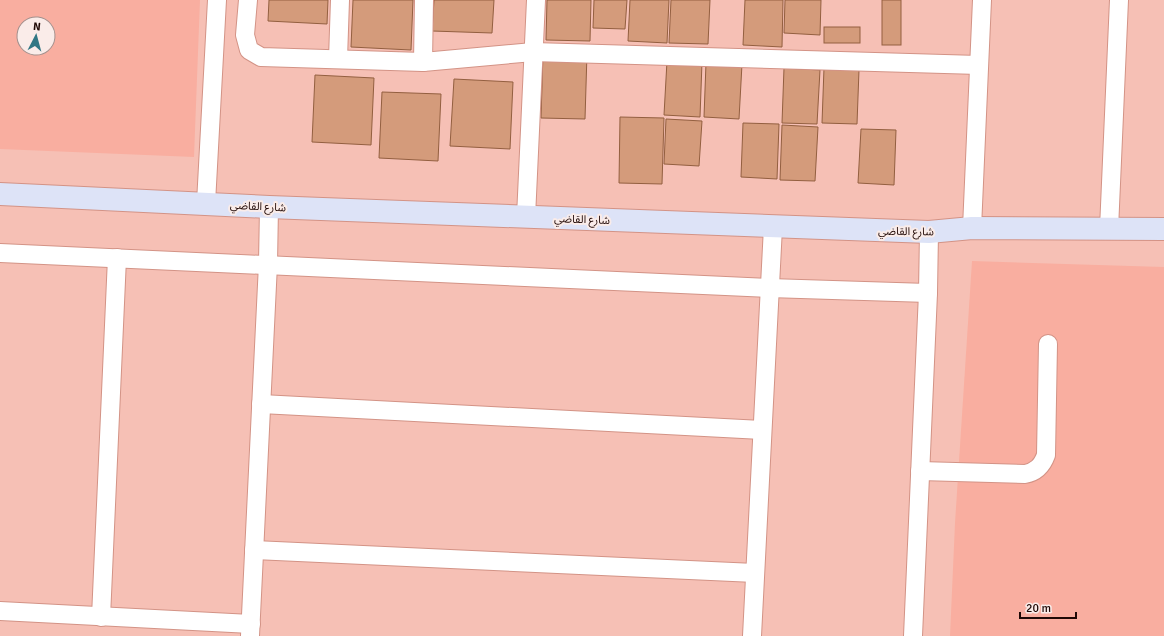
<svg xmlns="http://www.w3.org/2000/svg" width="1164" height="636" font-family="Signika,'Noto Sans Arabic',sans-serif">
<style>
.built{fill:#f9aea0;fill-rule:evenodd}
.building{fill:#d49b7b;stroke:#935f40}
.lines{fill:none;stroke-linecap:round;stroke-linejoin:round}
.minor-casing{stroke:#d39386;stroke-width:20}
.secondary-casing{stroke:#d39386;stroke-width:24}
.minor{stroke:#fff;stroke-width:18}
.secondary{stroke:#dde3f7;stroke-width:22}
.labels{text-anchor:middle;stroke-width:4;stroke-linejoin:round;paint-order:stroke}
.street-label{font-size:11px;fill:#200906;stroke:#faece9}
</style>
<rect width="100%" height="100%" fill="#f6c0b5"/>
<g class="built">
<path d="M 0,0 L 200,0 L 194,157 L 0,149 ZM 24,24 L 48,24 L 48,48 L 24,48 Z"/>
<path d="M 972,261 L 1164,267 L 1164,636 L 950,636 L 955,523 Z"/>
</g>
<g class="building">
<path d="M 269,0 L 328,0 L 327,24 L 268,21 Z"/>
<path d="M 353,0 L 413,0 L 411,50 L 351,47 Z"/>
<path d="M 434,0 L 494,0 L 492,33 L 432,31 Z"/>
<path d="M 547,0 L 591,0 L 590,41 L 546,40 Z"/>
<path d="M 594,0 L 627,0 L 625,29 L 593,28 Z"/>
<path d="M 630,0 L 669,0 L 667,43 L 628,41 Z"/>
<path d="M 671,0 L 710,0 L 708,44 L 669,43 Z"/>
<path d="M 745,0 L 783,0 L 782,47 L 743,45 Z"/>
<path d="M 785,0 L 821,0 L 820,35 L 784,33 Z"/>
<rect x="882" y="0" width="19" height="45"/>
<rect x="824" y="27" width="36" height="16"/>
<path d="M 543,52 L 587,53 L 585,119 L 541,118 Z"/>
<path d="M 667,61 L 702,62 L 700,117 L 664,115 Z"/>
<path d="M 706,63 L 742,64 L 739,119 L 704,117 Z"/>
<path d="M 784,68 L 820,70 L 817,124 L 782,123 Z"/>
<path d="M 824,68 L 859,70 L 857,124 L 822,123 Z"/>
<path d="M 315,75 L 374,78 L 371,145 L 312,142 Z"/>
<path d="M 454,79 L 513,82 L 510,149 L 450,146 Z"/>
<path d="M 382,92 L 441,94 L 438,161 L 379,158 Z"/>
<path d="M 620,117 L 664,118 L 662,184 L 619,183 Z"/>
<path d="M 666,119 L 702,121 L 699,166 L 664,164 Z"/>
<path d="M 743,123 L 779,124 L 777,179 L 741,177 Z"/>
<path d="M 782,125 L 818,127 L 815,181 L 780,180 Z"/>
<path d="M 861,129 L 896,130 L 894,185 L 858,183 Z"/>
</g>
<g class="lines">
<g class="minor-casing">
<g id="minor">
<path d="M 248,0 L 245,35 L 249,50 L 261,57 L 423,62 L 533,52 L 979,65"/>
<path d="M 338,59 L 340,0"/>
<path d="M 423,62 L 424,0"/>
<path d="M 206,203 L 217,0"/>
<path d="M 526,217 L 536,0"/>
<path d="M 972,228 L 982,0"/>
<path d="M 1109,229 L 1119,0"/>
<path d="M 0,253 L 769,288 L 928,293"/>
<path d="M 261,404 L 762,430"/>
<path d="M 920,471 L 1025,474 C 1036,472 1042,466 1046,455 L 1048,344"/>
<path d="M 254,550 L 755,573"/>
<path d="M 0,611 L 251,624"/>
<path d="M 101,617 L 117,258"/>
<path d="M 250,636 L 268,264 L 269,207"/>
<path d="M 752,636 L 773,227"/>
<path d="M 913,636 L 928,293 L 929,232"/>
</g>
</g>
<g class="secondary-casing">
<path id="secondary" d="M 0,194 L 269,207 L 929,232 L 972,228 L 1164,229"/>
</g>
<use href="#minor" class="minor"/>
<use href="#secondary" class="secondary"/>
</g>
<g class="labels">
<g class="street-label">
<text transform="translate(258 206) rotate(3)" y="4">شارع القاضي</text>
<text transform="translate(582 219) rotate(2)" y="4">شارع القاضي</text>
<text transform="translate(906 231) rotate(1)" y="4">شارع القاضي</text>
</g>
</g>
<g transform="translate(36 36) rotate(6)"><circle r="19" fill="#faece9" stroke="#a3918e"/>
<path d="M0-3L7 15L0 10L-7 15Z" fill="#317784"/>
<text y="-6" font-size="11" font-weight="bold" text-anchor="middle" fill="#200906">N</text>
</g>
<path d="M1020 612v6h56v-6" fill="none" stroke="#200906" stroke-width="2"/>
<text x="1026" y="612" font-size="12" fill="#200906" stroke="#faece9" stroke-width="3" paint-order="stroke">20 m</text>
</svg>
